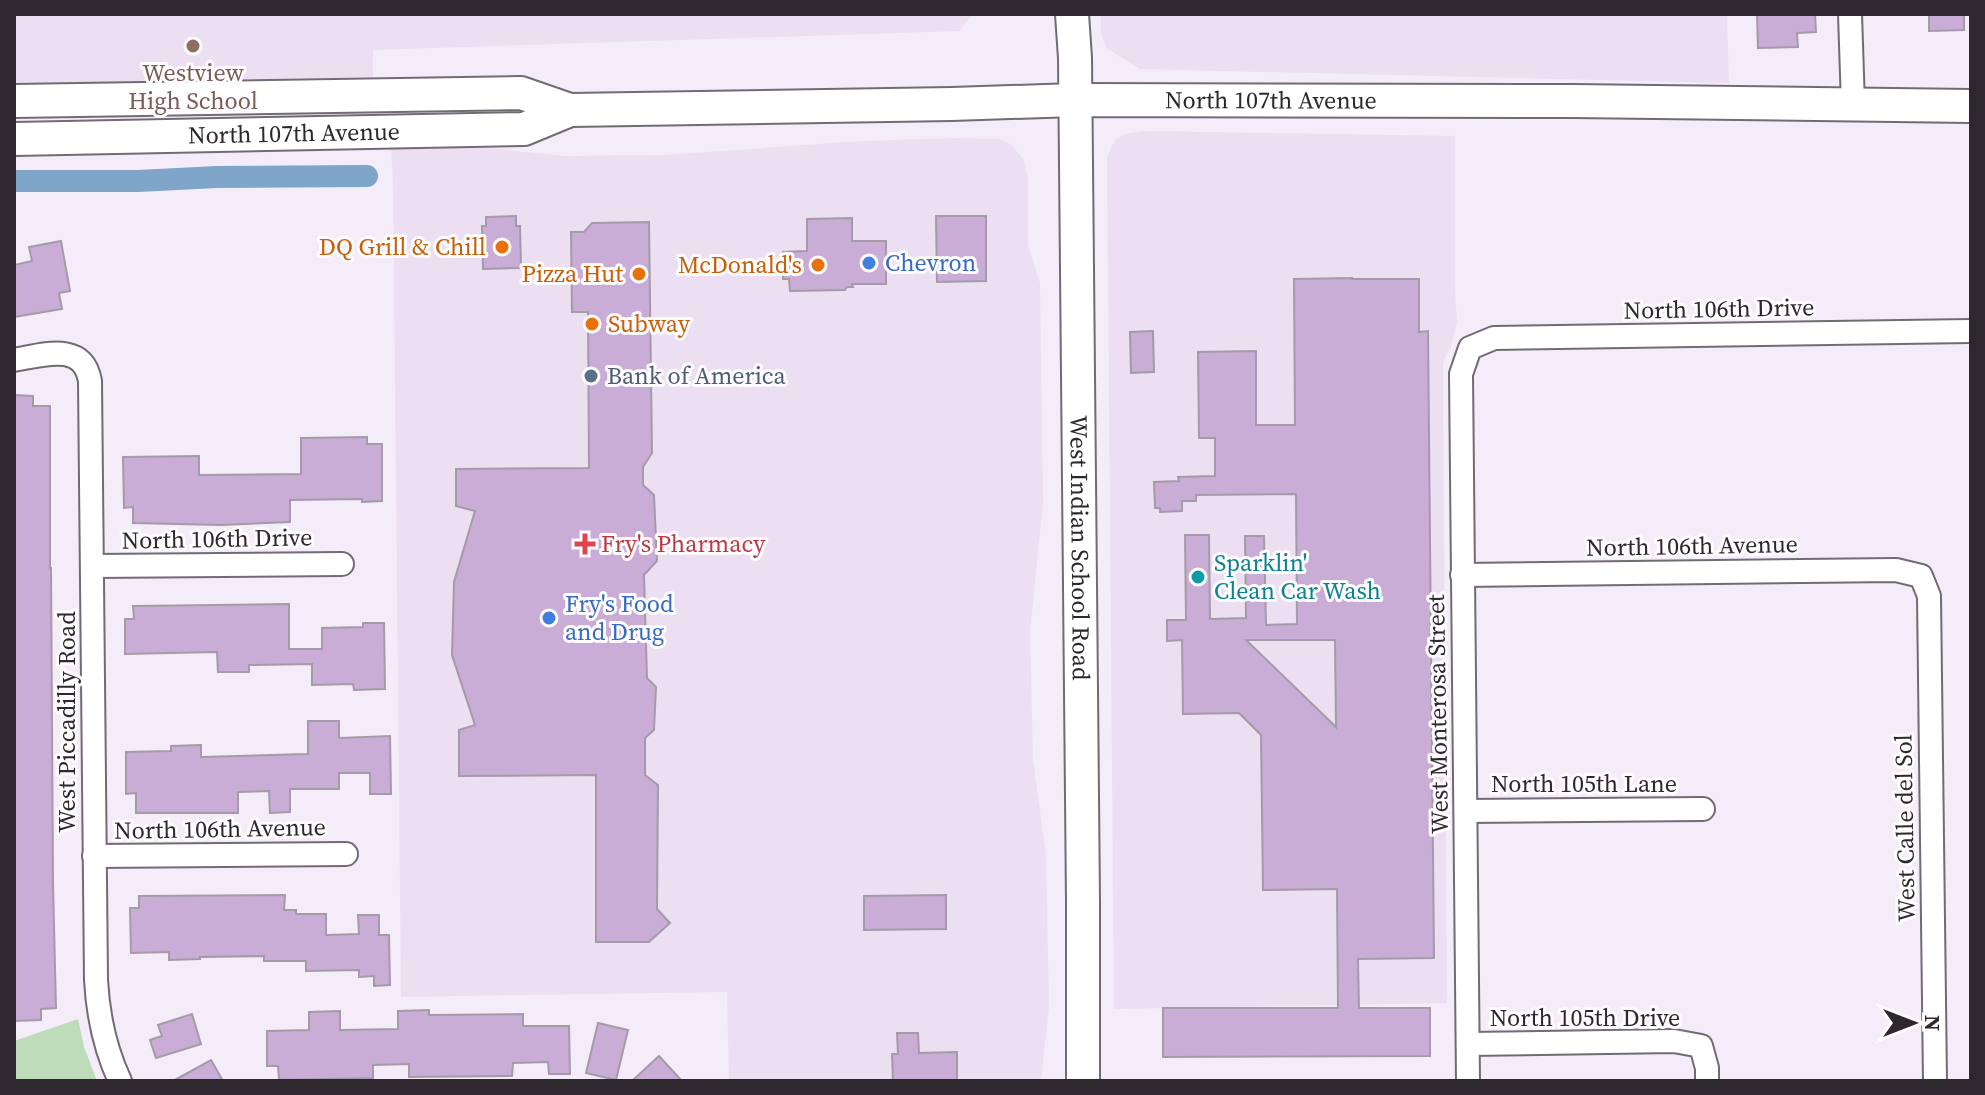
<svg xmlns="http://www.w3.org/2000/svg" width="1985" height="1095" font-family="'Source Serif 4',serif">
<style>
.built{fill:#eddff2}
.green{fill:#bdddba}
.lines{fill:none;stroke-linecap:round;stroke-linejoin:round}
.canal{stroke:#7fa6c9;stroke-width:22}
.building{fill:#caadd6;stroke:#a39ba6;stroke-width:2;fill-rule:evenodd}
.street-casing{stroke:#726b75;stroke-width:26}
.secondary-casing{stroke:#726b75;stroke-width:36}
.street{stroke:#fff;stroke-width:22}
.secondary{stroke:#fff;stroke-width:32}
.education-dot{fill:#8d6e63;stroke:#fefcfe;stroke-width:3}
.food-dot{fill:#e8710a;stroke:#fefcfe;stroke-width:3}
.shop-dot{fill:#3f7fe0;stroke:#fefcfe;stroke-width:3}
.service-dot{fill:#5c6f8a;stroke:#fefcfe;stroke-width:3}
.health-dot{fill:#e0444e;stroke:#fefcfe;stroke-width:3}
.culture-dot{fill:#0f9aa8;stroke:#fefcfe;stroke-width:3}
.labels{text-anchor:middle;stroke-width:6;stroke-linejoin:round;paint-order:stroke}
.education-label{font-size:24px;fill:#785e54;stroke:#fefcfe}
.street-label{font-size:24px;fill:#2c282d;stroke:#fefcfe}
.food-label{font-size:24px;fill:#c56008;stroke:#fefcfe;text-anchor:end}
.shop-label{font-size:24px;fill:#366cbe;stroke:#fefcfe;text-anchor:start}
.service-label{font-size:24px;fill:#4e5e75;stroke:#fefcfe;text-anchor:start}
.health-label{font-size:24px;fill:#be3a42;stroke:#fefcfe;text-anchor:start}
.culture-label{font-size:24px;fill:#0d838f;stroke:#fefcfe;text-anchor:start}
</style>
<rect width="100%" height="100%" fill="#f4ecf8"/>
<g class="built">
<path d="M 14,14 L 972,14 L 959,31 L 373,50 L 373,77 L 14,84 Z"/>
<path d="M 1101,14 L 1727,14 L 1729,83 L 1140,69 L 1106,48 L 1101,33 Z"/>
<path d="M 1145,131 L 1455,136 L 1455,294 L 1457,321 L 1452,344 L 1443,363 L 1447,1003 L 1114,1009 L 1107,157 L 1115,140 L 1124,134 Z"/>
<path d="M 955,138 L 1000,139 L 1012,145 L 1023,159 L 1028,179 L 1028,245 L 1040,283 L 1043,503 L 1030,632 L 1033,760 L 1046,855 L 1049,1007 L 1041,1081 L 729,1081 L 727,992 L 401,997 L 393,181 L 391,147 L 481,147 L 565,156 L 666,155 L 861,141 Z"/>
</g>
<path class="green" d="M 78,1019 L 84,1047 L 97,1081 L 14,1081 L 14,1041 Z"/>
<g class="lines">
<path class="canal" d="M 14,181 L 138,181 L 217,177 L 367,176"/>
</g>
<g class="building">
<path d="M 1757,14 L 1815,14 L 1816,32 L 1797,33 L 1798,47 L 1758,48 Z"/>
<path d="M 1929,14 L 1964,14 L 1964,30 L 1929,31 Z"/>
<path d="M 516,216 L 516,226 L 520,226 L 521,268 L 483,269 L 482,226 L 486,226 L 486,217 Z"/>
<path d="M 936,216 L 986,216 L 986,281 L 937,282 Z"/>
<path d="M 852,218 L 852,241 L 886,241 L 886,284 L 852,284 L 853,287 L 847,287 L 845,290 L 790,291 L 789,279 L 783,279 L 783,252 L 807,251 L 807,219 Z"/>
<path d="M 649,222 L 652,453 L 643,467 L 643,485 L 654,495 L 657,561 L 644,575 L 647,678 L 656,687 L 654,730 L 645,738 L 645,775 L 658,785 L 657,909 L 670,923 L 649,942 L 596,942 L 596,775 L 459,776 L 459,730 L 475,725 L 452,655 L 454,582 L 475,511 L 456,506 L 456,469 L 589,468 L 588,312 L 572,312 L 571,232 L 584,232 L 592,223 Z"/>
<path d="M 61,241 L 70,291 L 59,293 L 62,309 L 14,317 L 14,265 L 32,261 L 29,247 Z"/>
<path d="M 1352,278 L 1352,279 L 1419,279 L 1419,332 L 1428,331 L 1434,958 L 1358,959 L 1359,1008 L 1430,1008 L 1430,1056 L 1163,1057 L 1163,1008 L 1338,1008 L 1337,889 L 1263,890 L 1261,735 L 1239,713 L 1183,714 L 1182,640 L 1167,641 L 1167,620 L 1186,620 L 1185,535 L 1209,535 L 1210,619 L 1246,618 L 1245,536 L 1264,536 L 1266,625 L 1297,624 L 1296,494 L 1196,495 L 1196,501 L 1182,501 L 1182,511 L 1160,512 L 1160,508 L 1155,508 L 1154,482 L 1179,481 L 1178,477 L 1215,476 L 1215,438 L 1199,438 L 1198,352 L 1256,351 L 1256,425 L 1295,425 L 1294,279 ZM 1246,640 L 1335,640 L 1336,727 Z"/>
<path d="M 1153,331 L 1154,372 L 1131,373 L 1130,332 Z"/>
<path d="M 14,395 L 33,396 L 33,406 L 50,406 L 50,568 L 51,568 L 53,883 L 56,1008 L 41,1009 L 41,1020 L 14,1021 Z"/>
<path d="M 367,437 L 367,444 L 382,444 L 382,501 L 362,502 L 362,499 L 290,500 L 290,522 L 221,525 L 133,523 L 133,507 L 124,508 L 123,457 L 199,456 L 199,475 L 301,474 L 301,438 Z"/>
<path d="M 289,604 L 289,649 L 322,649 L 322,628 L 363,627 L 363,623 L 384,623 L 385,689 L 354,690 L 353,684 L 312,685 L 312,664 L 249,665 L 249,672 L 218,672 L 217,652 L 125,654 L 125,619 L 134,619 L 133,606 Z"/>
<path d="M 308,721 L 339,721 L 339,738 L 390,736 L 391,794 L 370,794 L 370,773 L 339,773 L 339,789 L 290,789 L 290,812 L 270,813 L 269,791 L 238,792 L 238,813 L 136,813 L 136,793 L 126,794 L 126,752 L 171,751 L 171,746 L 201,745 L 201,757 L 308,754 Z"/>
<path d="M 285,895 L 284,910 L 296,910 L 296,914 L 326,914 L 326,935 L 359,934 L 358,915 L 379,915 L 379,935 L 389,935 L 390,985 L 374,986 L 374,976 L 359,977 L 359,970 L 306,971 L 306,961 L 264,961 L 264,956 L 200,957 L 200,959 L 169,960 L 169,952 L 131,953 L 130,908 L 139,908 L 139,896 Z"/>
<path d="M 946,895 L 946,929 L 864,930 L 864,896 Z"/>
<path d="M 429,1010 L 429,1015 L 523,1014 L 523,1026 L 569,1026 L 570,1074 L 549,1074 L 548,1062 L 513,1063 L 512,1076 L 409,1077 L 409,1064 L 373,1065 L 373,1078 L 279,1080 L 278,1066 L 267,1066 L 267,1031 L 309,1030 L 309,1012 L 340,1011 L 340,1030 L 398,1029 L 398,1011 Z"/>
<path d="M 192,1014 L 201,1044 L 156,1058 L 150,1040 L 162,1036 L 158,1025 Z"/>
<path d="M 598,1023 L 628,1030 L 616,1080 L 586,1073 Z"/>
<path d="M 897,1033 L 918,1033 L 919,1053 L 957,1052 L 957,1081 L 893,1081 L 892,1054 L 898,1054 Z"/>
<path d="M 659,1056 L 682,1081 L 632,1081 Z"/>
<path d="M 211,1060 L 223,1081 L 173,1081 Z"/>
</g>
<g class="lines">
<g class="street-casing">
<g id="street">
<path d="M 1850,14 L 1853,105"/>
<path d="M 14,360 C 43,355 83,341 90,381 L 96,980 C 98,1016 105,1049 120,1081"/>
<path d="M 92,566 L 342,564"/>
<path d="M 1462,575 L 1896,570 L 1921,576 L 1929,596 L 1935,1081"/>
<path d="M 1466,811 L 1703,809"/>
<path d="M 94,856 L 346,854"/>
<path d="M 1468,1044 L 1674,1041 L 1701,1046 L 1707,1068 L 1707,1081"/>
<path d="M 1468,1081 L 1461,374 L 1470,348 L 1494,338 L 1971,331"/>
</g>
</g>
<g class="secondary-casing">
<g id="secondary">
<path id="s1" d="M 1072,14 L 1075,58 L 1083,902 L 1083,1081"/>
<path id="s2" d="M 14,101 L 521,93 L 570,110 L 952,104 L 1075,100 L 1572,101 L 1971,106"/>
<path id="s3" d="M 14,139 L 524,129 L 570,110"/>
</g>
</g>
<use href="#street" class="street"/>
<use href="#secondary" class="secondary"/>
</g>
<circle class="education-dot" cx="193" cy="46" r="8"/>
<g class="food-dot">
<circle cx="502" cy="247" r="8"/>
<circle cx="818" cy="265" r="8"/>
<circle cx="639" cy="274" r="8"/>
<circle cx="592" cy="324" r="8"/>
</g>
<g class="shop-dot">
<circle cx="869" cy="263" r="8"/>
<circle cx="549" cy="618" r="8"/>
</g>
<circle class="service-dot" cx="591" cy="376" r="8"/>
<path class="health-dot" d="M581 532h8v8h8v8h-8v8h-8v-8h-8v-8h8z"/>
<circle class="culture-dot" cx="1198" cy="577" r="8"/>
<g class="labels">
<g class="education-label">
<text x="193" y="81">Westview<tspan x="193" dy="28">High School</tspan></text>
</g>
<g class="street-label">
<text dy="8" stroke="none"><textPath href="#s2" startOffset="1260">North 107th Avenue</textPath></text>
<text dy="8" stroke="none"><textPath href="#s3" startOffset="280">North 107th Avenue</textPath></text>
<text transform="translate(1719 309) rotate(-1)" y="8">North 106th Drive</text>
<text transform="translate(217 539) rotate(-1)" y="8">North 106th Drive</text>
<text transform="translate(1692 546) rotate(-1)" y="8">North 106th Avenue</text>
<text dy="8" stroke="none"><textPath href="#s1" startOffset="534">West Indian School Road</textPath></text>
<text transform="translate(1438 714) rotate(-91)" y="8">West Monterosa Street</text>
<text transform="translate(67 722) rotate(-90)" y="8">West Piccadilly Road</text>
<text x="1584" y="792">North 105th Lane</text>
<text transform="translate(1905 828) rotate(-91)" y="8">West Calle del Sol</text>
<text transform="translate(220 829) rotate(-1)" y="8">North 106th Avenue</text>
<text x="1585" y="1026">North 105th Drive</text>
</g>
<g class="food-label">
<text x="486" y="255">DQ Grill &amp; Chill</text>
<text x="802" y="273">McDonald's</text>
<text x="623" y="282">Pizza Hut</text>
<text x="608" y="332" text-anchor="start">Subway</text>
</g>
<g class="shop-label">
<text x="885" y="271">Chevron</text>
<text x="565" y="612">Fry's Food<tspan x="565" dy="28">and Drug</tspan></text>
</g>
<g class="service-label">
<text x="607" y="384">Bank of America</text>
</g>
<g class="health-label">
<text x="601" y="552">Fry's Pharmacy</text>
</g>
<g class="culture-label">
<text x="1214" y="571">Sparklin'<tspan x="1214" dy="28">Clean Car Wash</tspan></text>
</g>
</g>
<rect width="1985" height="1095" fill="none" stroke="#2c282d" stroke-width="32"/>
<g transform="translate(1913 1023) rotate(90)" stroke="#fefcfe" stroke-width="6" paint-order="stroke">
<path d="M0-6L14 30L0 20L-14 30Z" fill="#2c282d"/>
<text y="-12" font-size="22" font-weight="bold" text-anchor="middle" fill="#2c282d">N</text>
</g>
</svg>
